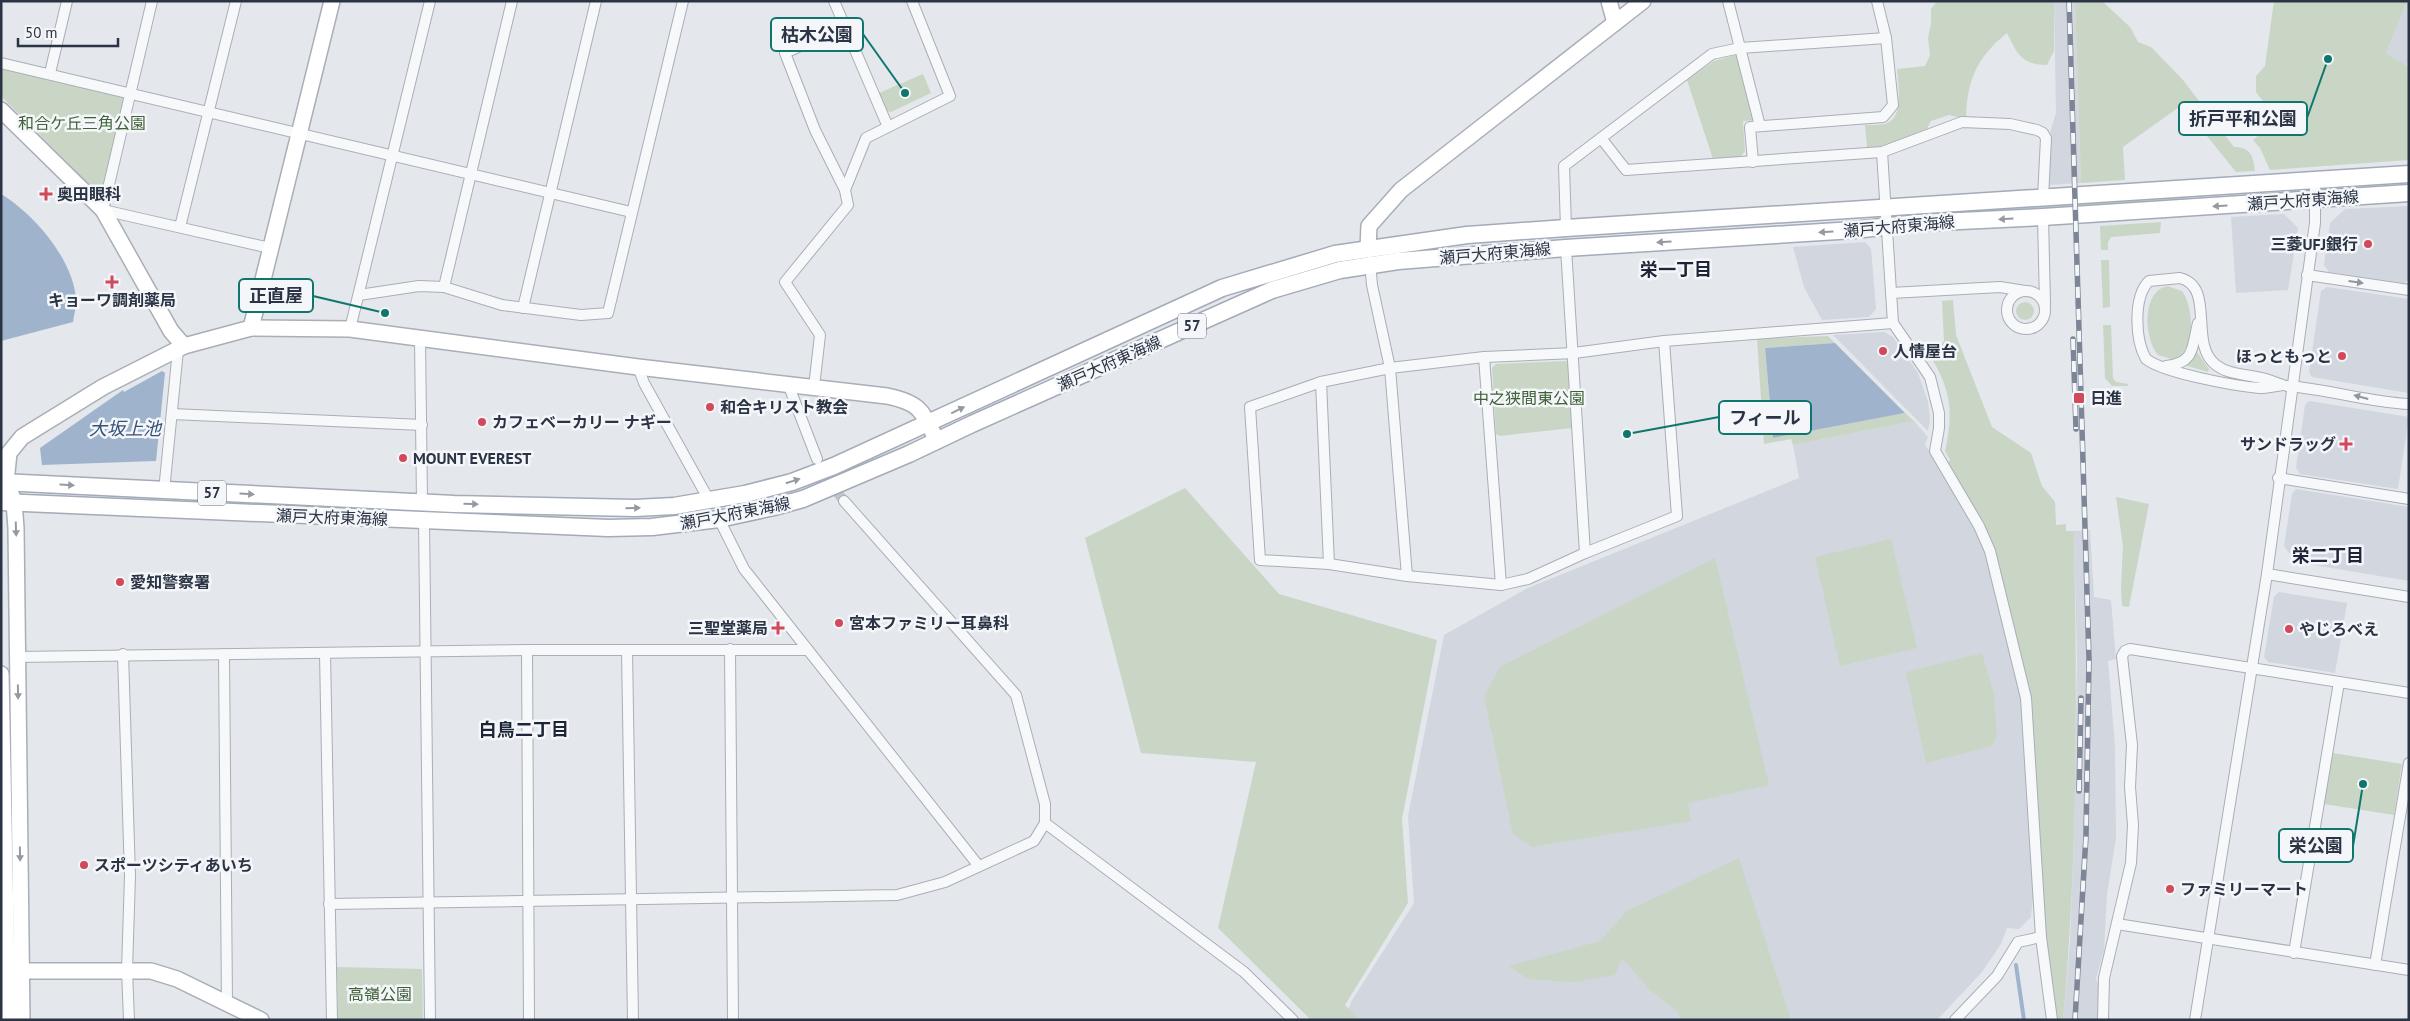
<svg xmlns="http://www.w3.org/2000/svg" width="2410" height="1021" font-family="'PT Sans','Noto Sans JP',sans-serif">
<style>
.built{fill:#d2d6de}
.green{fill:#c9d6c5}
.water{fill:#9fb4cc}
.lines{fill:none;stroke-linecap:round;stroke-linejoin:round}
.stream{stroke:#9fb4cc;stroke-width:4}
.street-tunnel{stroke:#bfc3cb;stroke-width:10;stroke-dasharray:10 5;stroke-linecap:butt}
.street-casing{stroke:#a9aeb7;stroke-width:12}
.secondary-casing{stroke:#a9aeb7;stroke-width:18}
.primary-casing{stroke:#a3abb8;stroke-width:19}
.street{stroke:#f7f8fa;stroke-width:10}
.secondary{stroke:#fff;stroke-width:15}
.primary{stroke:#fff;stroke-width:16}
.rail-casing{stroke:#7d8696;stroke-width:5.5}
.rail{stroke:#f4f6f9;stroke-width:4;stroke-dasharray:11;stroke-linecap:butt}
.oneway{fill:#959aa2}
.oneway2{fill:#9196a0}
.poi-dot{fill:#d1495b;stroke:#f4f6f9;stroke-width:2}
.labels{text-anchor:middle;stroke-width:5;stroke-linejoin:round;paint-order:stroke}
.shield{fill:#f4f6f9;stroke:#676e7b;stroke-width:1}
.shield-label{font-size:15px;font-weight:bold;fill:#2b3445}
.park-label{font-size:16px;fill:#3f6138;stroke:#f4f6f9}
.poi-label{font-size:16px;font-weight:bold;fill:#2b3445;stroke:#f4f6f9;text-anchor:start}
.street-label{font-size:16px;fill:#2b3445;stroke:#f4f6f9}
.neighbourhood-label{font-size:18px;font-weight:bold;fill:#1d2536;stroke:#f4f6f9}
.water-label{font-size:18px;font-style:italic;fill:#34527a;stroke:#f4f6f9}
.leader{fill:none;stroke:#0f766e;stroke-width:2}
.callout-dot{fill:#0f766e;stroke:#f4f6f9;stroke-width:2}
.callout{fill:#f4f6f9;stroke:#0f766e;stroke-width:2}
.callout-label{font-size:18px;text-anchor:middle;font-weight:bold;fill:#2b3445}
</style>
<rect width="100%" height="100%" fill="#e4e7ec"/>
<g class="built">
<path d="M 2054,1 L 2075,1 L 2081,183 L 2049,185 L 2051,129 L 2056,113 Z"/>
<path d="M 2407,1 L 2409,1 L 2409,67 L 2386,53 Z"/>
<path d="M 2409,206 L 2409,274 L 2408,280 L 2404,283 L 2329,272 L 2324,265 L 2330,223 L 2345,209 Z"/>
<path d="M 2284,214 L 2298,228 L 2288,290 L 2236,293 L 2231,217 Z"/>
<path d="M 1865,242 L 1871,248 L 1876,309 L 1869,317 L 1822,320 L 1804,287 L 1793,247 Z"/>
<path d="M 2327,287 L 2409,299 L 2409,393 L 2312,377 L 2309,372 L 2321,291 Z"/>
<path d="M 1884,332 L 1893,337 L 1918,373 L 1928,402 L 1930,420 L 1928,431 L 1833,335 Z"/>
<path d="M 2309,401 L 2409,417 L 2398,489 L 2300,474 L 2296,468 L 2305,405 Z"/>
<path d="M 1914,421 L 1928,437 L 1925,445 L 1943,471 L 1983,544 L 2021,695 L 2034,886 L 2031,917 L 2019,929 L 2007,928 L 2001,944 L 1982,972 L 1937,1020 L 1344,1020 L 1352,1000 L 1414,903 L 1408,816 L 1444,635 L 1528,588 L 1799,478 L 1793,445 Z"/>
<path d="M 2296,489 L 2409,507 L 2409,581 L 2296,562 L 2284,546 L 2292,494 Z"/>
<path d="M 2090,530 L 2094,597 L 2111,600 L 2116,659 L 2108,661 L 2115,747 L 2116,838 L 2107,894 L 2104,950 L 2096,979 L 2099,985 L 2098,1020 L 2063,1020 L 2070,942 L 2074,837 L 2077,659 L 2074,531 Z"/>
<path d="M 2279,592 L 2347,603 L 2335,673 L 2268,662 L 2264,657 L 2274,597 Z"/>
</g>
<g class="green">
<path d="M 1937,1 L 2054,1 L 2054,51 L 2047,65 C 2021,65 2017,53 2007,33 C 1976,58 1967,81 1966,119 L 1949,115 L 1931,121 L 1926,131 L 1882,146 L 1867,148 L 1865,125 C 1871,125 1879,125 1885,124 C 1905,118 1898,85 1897,69 L 1925,66 L 1930,55 L 1928,38 L 1931,24 L 1931,9 Z"/>
<path d="M 2075,1 L 2102,1 L 2130,27 L 2138,42 L 2151,47 L 2183,80 L 2234,147 C 2251,147 2253,156 2255,171 L 2236,172 L 2182,105 L 2123,147 L 2125,180 L 2081,183 Z"/>
<path d="M 2274,1 L 2407,1 L 2386,53 L 2409,67 L 2409,160 L 2270,170 L 2260,148 L 2253,140 L 2277,120 L 2256,92 L 2256,76 L 2265,66 Z"/>
<path d="M 1739,54 L 1755,120 L 1743,121 L 1745,151 L 1740,157 L 1713,159 L 1687,80 L 1714,61 Z"/>
<path d="M 1,66 L 130,93 L 104,192 L 96,191 L 1,96 Z"/>
<path d="M 923,74 L 931,93 L 891,112 L 887,111 L 879,93 Z"/>
<path d="M 2129,198 L 2212,198 L 2053,211 L 1989,210 L 1922,215 L 1922,212 Z"/>
<path d="M 2161,222 L 2160,233 L 2111,237 L 2108,242 L 2108,250 L 2101,250 L 2100,226 Z"/>
<path d="M 2101,260 L 2109,260 L 2110,307 L 2103,308 Z"/>
<path d="M 2167,286 L 2182,291 C 2194,307 2197,353 2172,359 L 2158,355 C 2144,339 2141,292 2167,286 Z"/>
<path d="M 1953,300 L 1956,335 L 1992,427 L 2031,453 L 2042,486 L 2055,502 L 2056,525 L 2066,524 L 2066,531 L 2074,531 C 2077,694 2078,857 2063,1020 L 2056,1020 L 2045,939 L 2030,696 L 1981,522 L 1947,463 L 1950,460 L 1945,451 C 1954,411 1951,389 1929,354 L 1937,350 L 1944,341 L 1942,301 Z"/>
<circle cx="2025" cy="311" r="9"/>
<path d="M 2103,325 L 2111,325 L 2113,378 L 2116,382 L 2128,384 L 2128,386 L 2112,386 L 2105,378 Z"/>
<path d="M 1828,336 L 1835,343 L 1765,348 L 1773,438 L 1905,413 L 1914,421 L 1793,445 L 1791,439 L 1764,444 L 1757,339 Z"/>
<path d="M 2197,352 L 2209,369 L 2208,372 L 2184,365 Z"/>
<path d="M 1566,361 L 1570,366 L 1572,428 L 1500,436 L 1496,434 L 1492,368 L 1496,364 Z"/>
<path d="M 1185,488 L 1279,594 L 1437,640 L 1402,819 L 1408,903 L 1345,1005 L 1360,1020 L 1311,1020 L 1218,928 L 1256,762 L 1141,753 L 1085,538 Z"/>
<path d="M 2116,497 L 2149,504 L 2129,607 L 2122,606 L 2121,587 L 2123,546 Z"/>
<path d="M 1891,539 L 1917,648 L 1840,666 L 1815,557 Z"/>
<path d="M 1715,558 L 1769,785 L 1688,803 L 1691,821 L 1532,847 L 1513,834 L 1484,696 L 1500,667 Z"/>
<path d="M 1982,653 L 1994,695 L 1997,736 L 1992,746 L 1926,763 L 1906,672 Z"/>
<path d="M 2333,753 L 2402,764 L 2394,815 L 2324,804 Z"/>
<path d="M 1739,858 L 1791,1020 L 1680,1020 L 1678,1012 L 1650,990 L 1622,958 L 1615,975 L 1573,982 L 1528,979 L 1509,966 L 1600,941 L 1627,911 Z"/>
<path d="M 337,967 L 422,969 L 423,1020 L 338,1020 Z"/>
</g>
<g class="water">
<path d="M 1,194 C 34,214 73,259 76,299 C 77,306 74,314 73,322 L 1,341 Z"/>
<path d="M 1835,343 L 1905,413 L 1773,438 L 1765,348 Z"/>
<path d="M 162,371 L 165,373 L 156,461 L 42,465 L 40,448 L 123,390 L 124,392 Z"/>
</g>
<g class="lines">
<path class="stream" d="M 2016,965 L 2024,1020"/>
<path class="street-tunnel" d="M 821,466 L 828,480 L 844,501"/>
<g class="street-casing">
<g id="street">
<path d="M 152,1 L 103,210 L 270,248"/>
<path d="M 834,1 L 888,127 L 866,138 L 845,190"/>
<path d="M 1728,1 L 1760,126"/>
<path d="M 1,63 L 631,212"/>
<path d="M 50,73 L 67,1"/>
<path d="M 888,127 L 950,96 L 912,1"/>
<path d="M 1601,138 L 1626,170 L 1882,152 L 1962,122 L 2010,124 L 2037,130 L 2043,133 L 2046,138 L 2043,198"/>
<path d="M 1882,152 L 1893,323 L 1930,377 L 1939,413 L 1939,428 L 1935,451 L 1979,526 L 1990,551 L 2026,698 L 2041,937 L 2052,1020"/>
<path d="M 1753,162 L 1750,127 L 1883,117 L 1893,105 L 1886,38 L 1877,1"/>
<path d="M 2043,217 L 2045,304"/>
<path d="M 180,227 L 236,1"/>
<path d="M 1566,228 L 1564,166 L 1712,54 L 1740,48 L 1886,38"/>
<path d="M 1566,248 L 1585,553"/>
<path d="M 1370,262 L 1372,285 L 1390,368 L 1407,576"/>
<path d="M 2307,275 L 2409,290"/>
<path d="M 2180,278 C 2216,287 2188,344 2216,365 C 2229,375 2246,374 2261,378 C 2268,379 2276,383 2283,385 C 2275,386 2267,388 2259,388 C 2235,386 2164,373 2146,359 C 2135,340 2133,297 2149,281 Z"/>
<path d="M 444,287 L 512,1"/>
<circle cx="2026" cy="310" r="19"/>
<path d="M 1891,293 L 2000,287 L 2025,291"/>
<path d="M 359,295 L 419,286 L 444,287 L 502,305 L 581,315 L 608,313 L 683,1"/>
<path d="M 523,308 L 596,1"/>
<path d="M 350,329 L 430,1"/>
<path d="M 420,339 L 422,502"/>
<path d="M 1664,341 L 1677,516 L 1585,553 L 1528,579 L 1501,585 L 1407,576 L 1329,564 L 1260,560 L 1250,407 L 1321,382 L 1390,368 L 1484,357 L 1574,353 L 1664,341 L 1893,323"/>
<path d="M 1484,357 L 1501,585"/>
<path d="M 2166,366 C 2196,363 2192,345 2198,323"/>
<path d="M 638,367 L 644,383 L 709,500"/>
<path d="M 1321,382 L 1329,564"/>
<path d="M 788,384 L 817,459"/>
<path d="M 2287,386 C 2328,389 2368,402 2409,404"/>
<path d="M 814,387 L 820,335 L 785,282 L 848,205 L 845,190 L 815,130 L 785,53 L 844,26"/>
<path d="M 172,414 L 422,425"/>
<path d="M 2278,478 L 2409,499"/>
<path d="M 164,491 L 178,350"/>
<path d="M 719,519 L 744,569 L 978,865"/>
<path d="M 424,521 L 430,1020"/>
<path d="M 2267,574 L 2409,597"/>
<path d="M 730,649 L 733,1020"/>
<path d="M 527,650 L 529,1020"/>
<path d="M 627,650 L 633,1020"/>
<path d="M 325,653 L 332,1020"/>
<path d="M 123,654 L 130,876 L 127,970 L 129,1020"/>
<path d="M 224,654 L 227,1003"/>
<path d="M 17,657 L 527,650 L 808,650"/>
<path d="M 1045,823 L 1244,972 L 1293,1020"/>
<path d="M 329,904 L 897,895 L 945,882 L 1034,841 L 1045,823 L 1045,804 L 1016,695 L 844,501"/>
<path d="M 2117,924 L 2409,970"/>
<path d="M 2294,953 L 2339,682"/>
<path d="M 2375,965 L 2409,763"/>
<path d="M 1955,1020 L 1997,976 L 2018,942 L 2041,937"/>
<path d="M 2103,1020 L 2104,978 L 2131,863 L 2133,825 L 2130,787 L 2132,745 L 2122,656 L 2125,651 L 2130,649 L 2409,693"/>
<path d="M 2195,1020 L 2267,574 L 2315,223 L 2315,180"/>
</g>
</g>
<g class="secondary-casing">
<g id="secondary">
<path d="M 1609,1 L 1615,23"/>
<path d="M 1,110 L 103,210 L 171,331 L 184,346"/>
<path d="M 1368,248 L 1369,226 L 1401,190 L 1643,1"/>
<path d="M 251,328 L 332,1"/>
<path d="M 11,493 L 14,502 L 16,528 L 22,1020"/>
<path d="M 1,494 L 6,482 L 9,453 L 22,437 L 103,387 L 184,346 L 251,328 L 350,329 L 638,367 L 887,396 C 921,403 922,411 937,441"/>
<path d="M 1,674 L 8,1020"/>
<path d="M 22,971 L 151,971 L 177,979 L 261,1020"/>
</g>
</g>
<g class="primary-casing">
<g id="primary">
<path d="M 1,482 L 454,504 L 635,508 L 674,506 L 745,494 L 792,482 L 834,466 L 1222,288 L 1335,254 L 1467,235 L 1566,228 L 2409,174"/>
<path d="M 1,502 L 608,528 L 652,527 L 719,519 L 774,507 L 803,499 L 909,454 L 972,424 L 1272,290 L 1340,270 L 1398,261 L 1566,248 L 1854,230 L 1918,223 L 2043,217 L 2409,193"/>
</g>
</g>
<use href="#street" class="street"/>
<use href="#secondary" class="secondary"/>
<use href="#primary" class="primary"/>
<g class="rail-casing">
<g id="rail">
<path d="M 2069,1 L 2089,659 L 2086,836 L 2075,1020"/>
<path d="M 2073,339 L 2076,429"/>
<path d="M 2079,791 L 2081,698"/>
</g>
</g>
<use href="#rail" class="rail"/>
</g>
<defs><path id="oneway-solid" d="M-6-.8H1V-3.2L6.5 0L1 3.2V.8H-6Z" transform="scale(1.25)"/></defs>
<g class="oneway">
<use href="#oneway-solid" transform="translate(2220 206) rotate(176)"/>
<use href="#oneway-solid" transform="translate(2006 219) rotate(177)"/>
<use href="#oneway-solid" transform="translate(1826 232) rotate(176)"/>
<use href="#oneway-solid" transform="translate(1664 242) rotate(176)"/>
<use href="#oneway-solid" transform="translate(958 410) rotate(-26)"/>
<use href="#oneway-solid" transform="translate(793 481) rotate(-17)"/>
<use href="#oneway-solid" transform="translate(67 485) rotate(3)"/>
<use href="#oneway-solid" transform="translate(247 494) rotate(3)"/>
<use href="#oneway-solid" transform="translate(471 504) rotate(1)"/>
<use href="#oneway-solid" transform="translate(633 508) rotate(-1)"/>
<use href="#oneway-solid" transform="translate(16 529) rotate(88)"/>
<use href="#oneway-solid" transform="translate(18 692) rotate(89)"/>
<use href="#oneway-solid" transform="translate(20 854) rotate(89)"/>
</g>
<g class="oneway2">
<use href="#oneway-solid" transform="translate(2356 282) rotate(8)"/>
<use href="#oneway-solid" transform="translate(2361 397) rotate(-165)"/>
</g>
<g class="poi-dot">
<path d="M43.5 186.5h5v5h5v5h-5v5h-5v-5h-5v-5h5z"/>
<circle cx="2368" cy="244" r="5"/>
<path d="M109.5 274.5h5v5h5v5h-5v5h-5v-5h-5v-5h5z"/>
<circle cx="1883" cy="351" r="5"/>
<circle cx="2342" cy="356" r="5"/>
<rect x="2073" y="392" width="12" height="12" rx="2.5"/>
<circle cx="710" cy="407" r="5"/>
<circle cx="482" cy="422" r="5"/>
<path d="M2343.5 436.5h5v5h5v5h-5v5h-5v-5h-5v-5h5z"/>
<circle cx="403" cy="458" r="5"/>
<circle cx="120" cy="582" r="5"/>
<circle cx="839" cy="623" r="5"/>
<path d="M775.5 620.5h5v5h5v5h-5v5h-5v-5h-5v-5h5z"/>
<circle cx="2289" cy="629" r="5"/>
<circle cx="84" cy="865" r="5"/>
<circle cx="2170" cy="889" r="5"/>
</g>
<g class="labels">
<g class="shield">
<rect x="1178" y="313.5" width="28" height="25" rx="4"/>
<rect x="198" y="480.5" width="28" height="25" rx="4"/>
</g>
<g class="shield-label">
<text x="1192" y="331">57</text>
<text x="212" y="498">57</text>
</g>
<g class="park-label">
<text x="82" y="129">和合ケ丘三角公園</text>
<text x="1529" y="404">中之狭間東公園</text>
<text x="380" y="1000">高嶺公園</text>
</g>
<g class="poi-label">
<text x="57" y="200">奥田眼科</text>
<text x="2358" y="250" text-anchor="end">三菱UFJ銀行</text>
<text x="112" y="306" text-anchor="middle">キョーワ調剤薬局</text>
<text x="1893" y="357">人情屋台</text>
<text x="2332" y="362" text-anchor="end">ほっともっと</text>
<text x="2090" y="404">日進</text>
<text x="720" y="413">和合キリスト教会</text>
<text x="492" y="428">カフェベーカリー ナギー</text>
<text x="2336" y="450" text-anchor="end">サンドラッグ</text>
<text x="413" y="464">MOUNT EVEREST</text>
<text x="130" y="588">愛知警察署</text>
<text x="849" y="629">宮本ファミリー耳鼻科</text>
<text x="768" y="634" text-anchor="end">三聖堂薬局</text>
<text x="2299" y="635">やじろべえ</text>
<text x="94" y="871">スポーツシティあいち</text>
<text x="2180" y="895">ファミリーマート</text>
</g>
<g class="street-label">
<text transform="translate(2303 200) rotate(-4)" y="6">瀬戸大府東海線</text>
<text transform="translate(1899 226) rotate(-5)" y="6">瀬戸大府東海線</text>
<text transform="translate(1495 253) rotate(-5)" y="6">瀬戸大府東海線</text>
<text transform="translate(1109 363) rotate(-24)" y="6">瀬戸大府東海線</text>
<text transform="translate(735 513) rotate(-11)" y="6">瀬戸大府東海線</text>
<text transform="translate(332 517) rotate(2)" y="6">瀬戸大府東海線</text>
</g>
<g class="neighbourhood-label">
<text x="1676" y="276">栄一丁目</text>
<text x="2328" y="562">栄二丁目</text>
<text x="524" y="736">白鳥二丁目</text>
</g>
<g class="water-label">
<text x="125" y="435">大坂上池</text>
</g>
</g>
<path class="leader" d="M905 93L863 34M2328 59L2307 118M385 313L313 296M1627 434L1719 417M2363 784L2353 846"/>
<g class="callout-dot">
<circle cx="905" cy="93" r="5"/>
<circle cx="2328" cy="59" r="5"/>
<circle cx="385" cy="313" r="5"/>
<circle cx="1627" cy="434" r="5"/>
<circle cx="2363" cy="784" r="5"/>
</g>
<g class="callout">
<rect x="771" y="18" width="92" height="33" rx="5"/>
<rect x="2179" y="102" width="128" height="33" rx="5"/>
<rect x="239" y="279" width="74" height="33" rx="5"/>
<rect x="1719" y="401" width="92" height="33" rx="5"/>
<rect x="2279" y="829" width="74" height="33" rx="5"/>
</g>
<g class="callout-label">
<text x="817" y="41">枯木公園</text>
<text x="2243" y="125">折戸平和公園</text>
<text x="276" y="302">正直屋</text>
<text x="1765" y="424">フィール</text>
<text x="2316" y="852">栄公園</text>
</g>
<rect width="2410" height="1021" fill="none" stroke="#2b3445" stroke-width="5"/>
<path d="M18 38v8h100v-8" fill="none" stroke="#2b3445" stroke-width="2.5"/>
<text x="25" y="38" font-size="15" fill="#2b3445" stroke="#f4f6f9" stroke-width="4" paint-order="stroke">50 m</text>
</svg>
